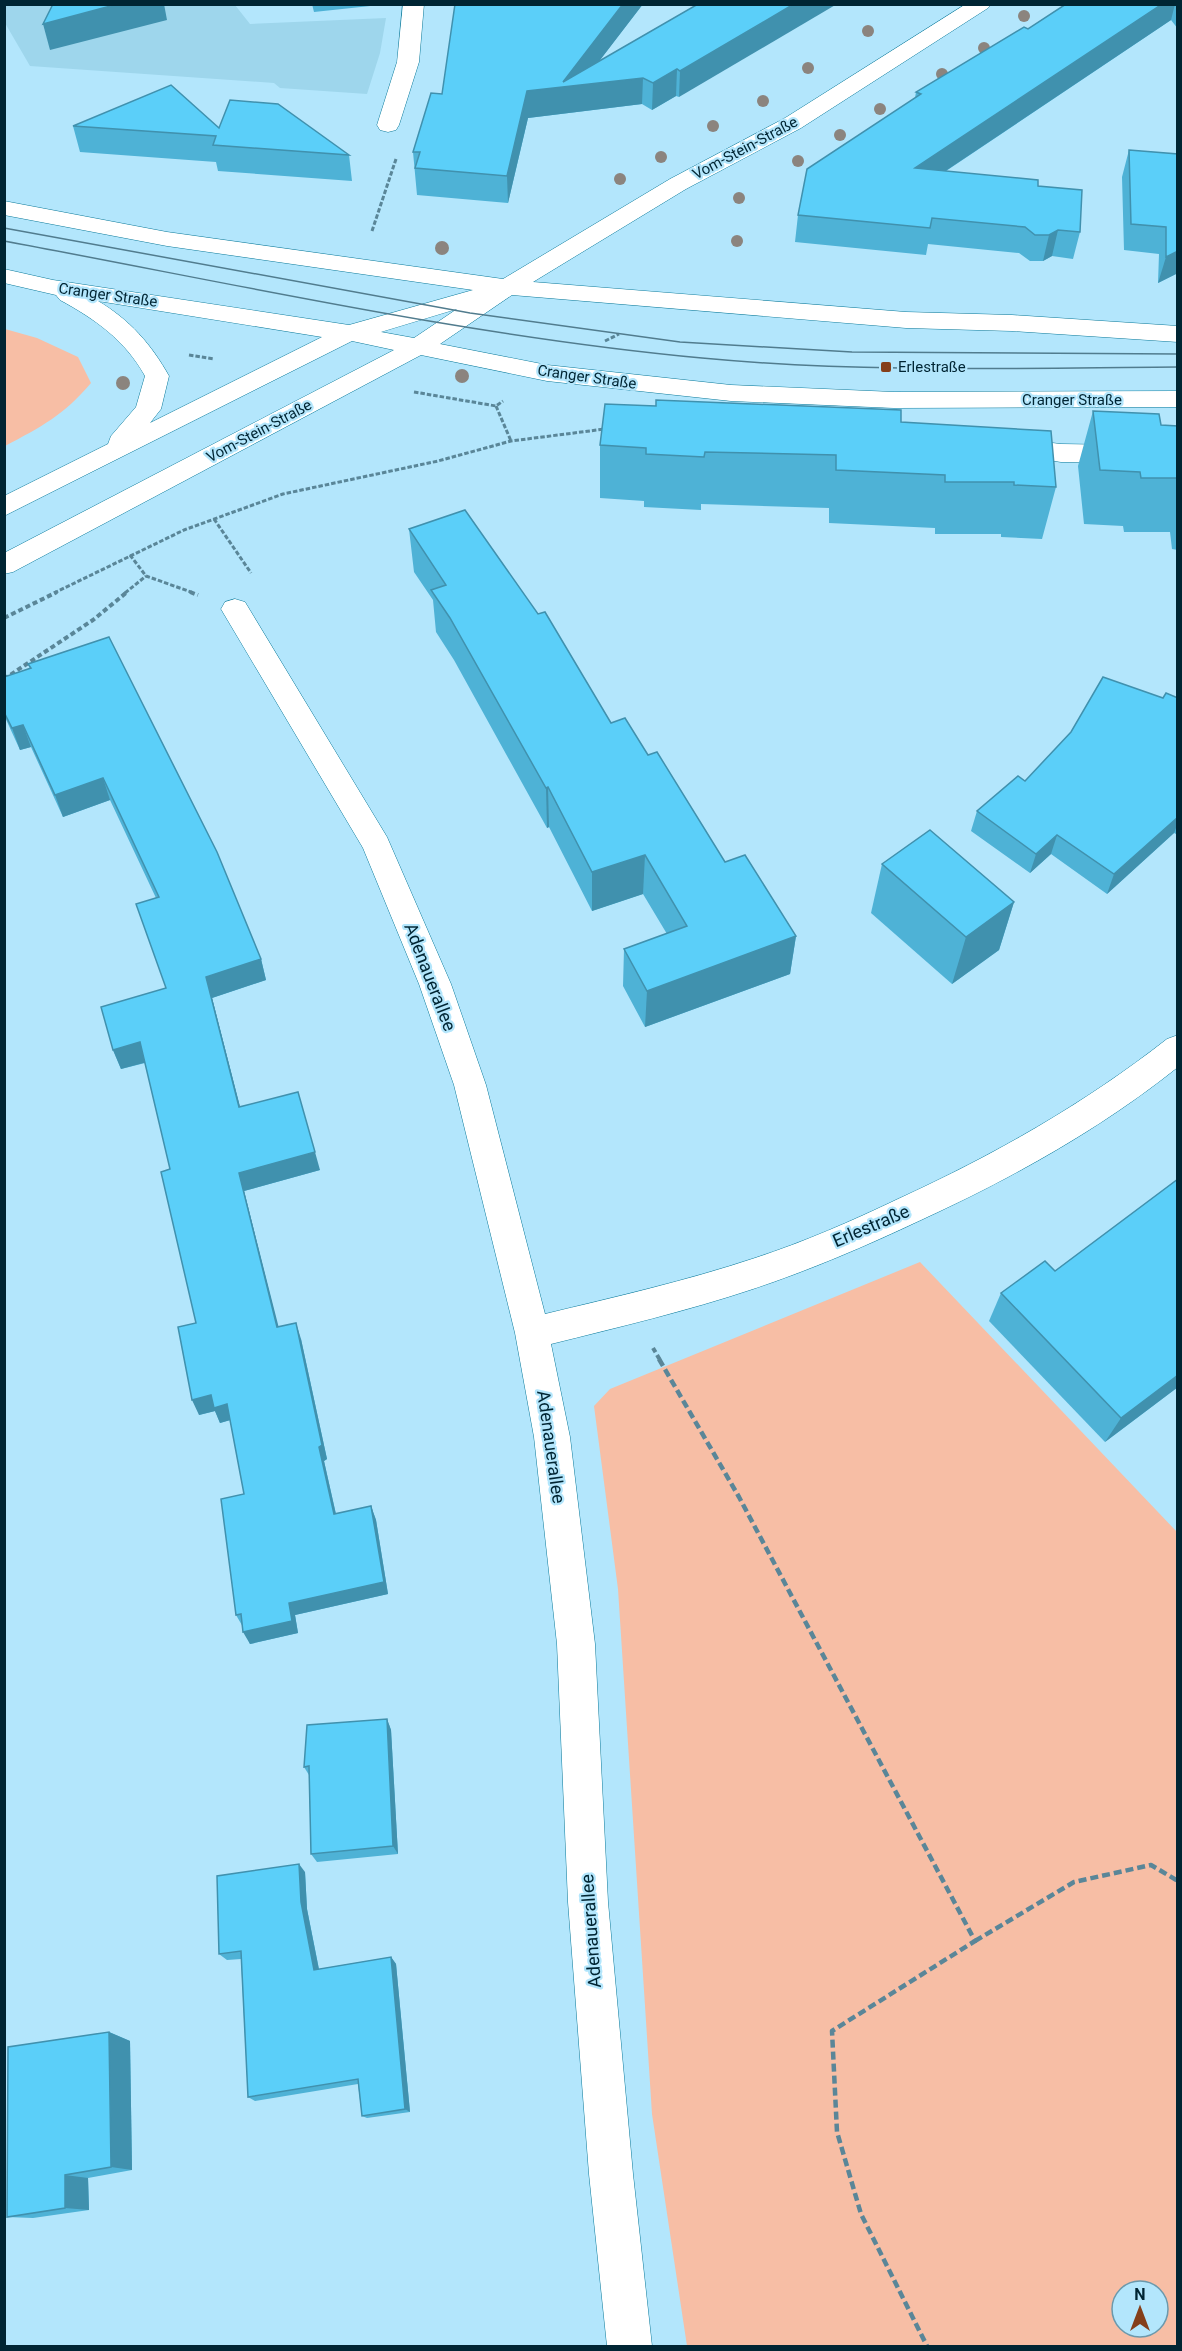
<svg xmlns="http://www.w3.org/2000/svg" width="1182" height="2351" font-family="Roboto,sans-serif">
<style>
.built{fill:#9ed6ec}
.green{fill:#f7bea5;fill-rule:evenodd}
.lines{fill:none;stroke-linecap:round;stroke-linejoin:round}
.minor-casing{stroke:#0b7a9a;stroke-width:1}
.major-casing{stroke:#0b7a9a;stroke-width:1}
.path-far2{stroke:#5a8698;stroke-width:3;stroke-dasharray:4.5 2;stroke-linecap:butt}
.path-far1{stroke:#5a8698;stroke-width:4;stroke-dasharray:5 3;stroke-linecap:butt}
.path{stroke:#5a8698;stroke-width:4.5;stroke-dasharray:8 4;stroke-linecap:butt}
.minor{fill:#fff;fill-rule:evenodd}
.major{fill:#fff;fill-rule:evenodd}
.tram{stroke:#517c8e;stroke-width:1.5}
.tree{fill:#8b847e}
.wall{fill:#4eb2d6}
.shaded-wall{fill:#4091ae}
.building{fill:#5bcff9;stroke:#4091ae;stroke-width:1.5}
.poi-dot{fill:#853f1a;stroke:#b3e6fc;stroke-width:2}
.labels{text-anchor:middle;stroke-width:4.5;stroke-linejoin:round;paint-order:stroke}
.far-street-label{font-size:15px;fill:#002533;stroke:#b3e6fc}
.far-poi-label{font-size:15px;fill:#002533;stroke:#b3e6fc;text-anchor:start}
.street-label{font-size:18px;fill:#002533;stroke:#b3e6fc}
</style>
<rect width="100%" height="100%" fill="#b3e6fc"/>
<path class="built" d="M 4,5 L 235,5 L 250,24 L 386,18 L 380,53 L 367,94 L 280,88 L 274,83 L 30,66 L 5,23 Z"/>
<g class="green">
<path d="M 5,329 L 37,338 L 78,357 L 91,383 C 64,415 41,427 5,446 Z"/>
<path d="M 920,1262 L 1177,1532 L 1177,2346 L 687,2346 L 652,2114 L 618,1589 L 594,1406 L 610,1389 ZM 1122,2291 L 1158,2291 L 1158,2327 L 1122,2327 Z"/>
</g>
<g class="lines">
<g class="minor-casing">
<g id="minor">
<path d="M 403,4 L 424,4 L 419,62 L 399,125 L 396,130 L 388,132 L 380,130 L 377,125 L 397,62 Z"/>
<path d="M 1009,438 L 1061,444 L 1178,446 L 1178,464 L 1061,462 L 1000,453 L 996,447 L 1000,441 Z"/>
<path d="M 235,599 L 245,602 L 387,837 L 451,984 L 486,1085 L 545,1314 C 615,1297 686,1281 755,1258 C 804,1242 852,1221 898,1199 C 994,1155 1084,1104 1167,1039 L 1178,1035 L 1178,1067 C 1099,1130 1012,1178 921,1220 C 866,1246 810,1270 753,1289 C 687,1311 619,1327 551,1344 L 570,1437 L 595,1644 L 608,1902 L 633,2174 L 652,2346 L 607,2346 L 589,2174 L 568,1902 L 557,1644 L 534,1437 L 515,1333 L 454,1085 L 419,984 L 363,848 L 221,609 L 225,602 Z"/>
</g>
</g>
<g class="major-casing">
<path id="major" d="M 966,4 L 991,4 L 988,8 L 801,128 L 686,189 L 533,282 L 906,312 L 1012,315 L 1178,326 L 1178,342 L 1012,331 L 906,328 L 512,295 L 440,344 L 547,365 L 731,385 L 894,392 L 1178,391 L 1178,407 L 894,408 L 731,401 L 547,381 L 421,355 L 13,572 L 4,574 L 4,553 L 394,350 L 352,341 L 4,516 L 4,496 L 108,444 L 111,436 L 136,407 L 145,376 C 125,340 95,319 60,300 L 56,295 L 4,283 L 4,269 L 53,280 L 349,325 L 473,290 L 167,246 L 4,215 L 4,201 L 167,232 L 503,279 L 670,179 L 785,118 ZM 98,301 L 322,337 L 150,423 L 161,409 L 169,376 C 151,344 130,320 98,301 ZM 457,309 L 414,338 L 381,332 Z"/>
</g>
<g class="path-far2">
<path d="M 372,231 L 396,159"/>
<path d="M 605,341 L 619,334"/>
<path d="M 189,355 L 214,359"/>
<path d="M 414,392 L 496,406 L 503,401"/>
<path d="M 496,406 L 511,441"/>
<path d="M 214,519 L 251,573"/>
<path d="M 130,555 L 146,576 L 194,593"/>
<path d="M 54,593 L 184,530 L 283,494 L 438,461 L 511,441 L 605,429"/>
<path d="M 125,593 L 146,576"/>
</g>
<g class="path-far1">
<path d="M 190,592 L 198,595"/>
<path d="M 4,618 L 57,592"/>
<path d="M 4,679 L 93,620 L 127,592"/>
<path d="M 653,1348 L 660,1360"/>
</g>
<g class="path">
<path d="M 659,1359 L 739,1497 L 975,1941 L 832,2031 L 837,2132 L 861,2214 L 927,2346"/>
<path d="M 975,1941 L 1074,1882 L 1151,1865 L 1178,1881"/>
</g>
<use href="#minor" class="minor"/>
<use href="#major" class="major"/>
<g class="tram">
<path d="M 4,228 L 470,313 L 680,342 L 852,352 L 1178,354"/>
<path d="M 4,241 C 236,284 467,336 702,358 C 860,373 1020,368 1178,367"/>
</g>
</g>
<g class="tree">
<circle cx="1024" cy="16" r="6"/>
<circle cx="868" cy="31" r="6"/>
<circle cx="984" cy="48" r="6"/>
<circle cx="808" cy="68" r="6"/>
<circle cx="942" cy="74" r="6"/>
<circle cx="763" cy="101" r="6"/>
<circle cx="880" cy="109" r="6"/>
<circle cx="713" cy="126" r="6"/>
<circle cx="840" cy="135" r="6"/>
<circle cx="661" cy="157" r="6"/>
<circle cx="798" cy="161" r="6"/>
<circle cx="620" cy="179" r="6"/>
<circle cx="739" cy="198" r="6"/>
<circle cx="737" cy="241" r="6"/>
<circle cx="442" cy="248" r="7"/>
<circle cx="462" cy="376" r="7"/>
<circle cx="123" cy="383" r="7"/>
</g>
<g class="wall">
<path d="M 312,4 L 389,4 L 314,12 Z"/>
<path d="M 643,4 L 599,61 L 698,4 L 679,97 L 676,96 L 652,110 L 642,104 L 528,118 L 508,203 L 417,195 L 413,152 L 442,94 Z"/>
<path d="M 1066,4 L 1178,4 L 1178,29 L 1171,20 L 946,171 L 1038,186 L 1080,232 L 1073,259 L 1052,256 L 1043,261 L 1030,261 L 1019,253 L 928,244 L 926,255 L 795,242 L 798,215 L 915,98 L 916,92 L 1028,29 Z"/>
<path d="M 73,126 L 219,128 L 349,155 L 352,181 L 218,171 L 216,162 L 80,152 Z"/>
<path d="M 1129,150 L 1178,154 L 1178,273 L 1158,283 L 1159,254 L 1124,250 L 1122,177 Z"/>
<path d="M 1093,411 L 1161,425 L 1178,426 L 1178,550 L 1172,549 L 1170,532 L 1124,532 L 1123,526 L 1084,524 L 1078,466 Z"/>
<path d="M 901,422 L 1056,487 L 1042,539 L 1001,537 L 1001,534 L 935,534 L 935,528 L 829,523 L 829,508 L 701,504 L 701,510 L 644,507 L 644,501 L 600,498 L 600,445 Z"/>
<path d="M 409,529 L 611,723 L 648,755 L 725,862 L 796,936 L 790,974 L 645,1027 L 623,986 L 624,949 L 667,934 L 643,894 L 592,911 L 549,827 L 547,828 L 454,660 L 436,632 L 433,600 L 414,572 Z"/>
<path d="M 28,664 L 261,959 L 266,980 L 212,998 L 240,1107 L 320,1170 L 244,1191 L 278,1327 L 301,1339 L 327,1459 L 324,1461 L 336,1514 L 371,1506 L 376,1520 L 388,1594 L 295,1615 L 298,1633 L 250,1644 L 243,1627 L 236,1615 L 244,1494 L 230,1420 L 220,1423 L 215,1411 L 199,1415 L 196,1323 L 170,1169 L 145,1063 L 121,1069 L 113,1050 L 166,988 L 156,898 L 110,800 L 63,817 L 31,747 L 20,750 L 4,715 L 4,677 L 30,669 Z"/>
<path d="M 1163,698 L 1178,698 L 1178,835 L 1174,833 L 1107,894 L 1051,854 L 1030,873 L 971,831 L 977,811 Z"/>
<path d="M 882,864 L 1014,902 L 999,950 L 952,984 L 871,913 Z"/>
<path d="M 1055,1271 L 1178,1387 L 1105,1442 L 989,1321 L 1001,1293 Z"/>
<path d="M 387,1719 L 391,1730 L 398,1854 L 317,1862 L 311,1854 L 309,1775 L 304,1767 Z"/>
<path d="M 305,1872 L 307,1909 L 319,1969 L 391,1957 L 396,1964 L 410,2112 L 367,2118 L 362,2116 L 358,2084 L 255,2101 L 248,2097 L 241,1959 L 227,1960 L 219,1954 Z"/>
<path d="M 109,2032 L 130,2041 L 132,2170 L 88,2178 L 89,2210 L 33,2218 L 7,2217 Z"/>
</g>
<g class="shaded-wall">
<path d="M 118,4 L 164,4 L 167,20 L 50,50 L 43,24 Z"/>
<path d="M 623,4 L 643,4 L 581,85 L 643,78 L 642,104 L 528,118 L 508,203 L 507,176 L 527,91 L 563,82 Z"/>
<path d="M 794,4 L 837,4 L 679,97 L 680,71 Z"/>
<path d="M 1162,4 L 1175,4 L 1171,20 L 911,194 L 915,168 Z"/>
<path d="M 677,69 L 676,96 L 652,110 L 653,83 Z"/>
<path d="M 1058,230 L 1052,256 L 1043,261 L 1049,235 Z"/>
<path d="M 1178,251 L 1178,273 L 1158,283 L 1166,257 Z"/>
<path d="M 23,725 L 31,747 L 20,750 L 12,728 Z"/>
<path d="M 103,778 L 110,800 L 63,817 L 55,795 Z"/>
<path d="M 548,787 L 549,827 L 547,828 L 546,788 Z"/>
<path d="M 1178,817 L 1178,823 L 1174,833 L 1107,894 L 1114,874 Z"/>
<path d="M 1057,835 L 1051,854 L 1030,873 L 1036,854 Z"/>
<path d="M 645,855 L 643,894 L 592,911 L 592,872 Z"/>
<path d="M 1014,902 L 999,950 L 952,984 L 966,937 Z"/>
<path d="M 796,936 L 790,974 L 645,1027 L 647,991 Z"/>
<path d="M 261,959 L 266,980 L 212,998 L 245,1126 L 239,1107 L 206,977 Z"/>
<path d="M 140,1042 L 147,1062 L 121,1069 L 113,1050 Z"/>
<path d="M 315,1152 L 320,1170 L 244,1191 L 283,1344 L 277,1327 L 239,1173 Z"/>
<path d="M 296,1323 L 301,1339 L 327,1459 L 324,1461 L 339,1528 L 334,1514 L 319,1447 Z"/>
<path d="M 1178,1375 L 1178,1387 L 1105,1442 L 1121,1418 Z"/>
<path d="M 211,1395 L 227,1404 L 234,1419 L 220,1423 L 215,1411 L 199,1415 L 192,1400 Z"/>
<path d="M 371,1506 L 376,1520 L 388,1594 L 295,1615 L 298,1633 L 250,1644 L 243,1632 L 289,1603 Z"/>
<path d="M 387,1719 L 391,1730 L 398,1854 L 393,1846 Z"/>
<path d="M 299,1864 L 305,1872 L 307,1909 L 320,1975 L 314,1970 L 301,1902 Z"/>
<path d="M 391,1957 L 396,1964 L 410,2112 L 405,2109 Z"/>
<path d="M 109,2032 L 130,2041 L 132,2170 L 111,2167 Z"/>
<path d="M 65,2175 L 88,2178 L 89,2210 L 65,2208 Z"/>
</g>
<g class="building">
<path d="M 53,4 L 118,4 L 43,24 Z"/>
<path d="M 455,4 L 623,4 L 563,82 L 698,4 L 794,4 L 680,71 L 677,69 L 653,83 L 643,78 L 527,91 L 507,176 L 415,168 L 420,152 L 413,152 L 431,93 L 442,94 Z"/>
<path d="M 1066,4 L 1162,4 L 915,168 L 1038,180 L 1038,186 L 1082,190 L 1080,232 L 1058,230 L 1049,235 L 1035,235 L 1025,227 L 932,218 L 930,228 L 798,215 L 807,169 L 921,94 L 916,92 L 1024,27 L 1028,29 Z"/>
<path d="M 171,85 L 219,128 L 230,100 L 278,104 L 349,155 L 213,145 L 216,136 L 73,126 Z"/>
<path d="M 1129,150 L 1178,154 L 1178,251 L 1166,257 L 1166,227 L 1131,224 Z"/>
<path d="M 656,400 L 901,410 L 901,422 L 1051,431 L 1056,487 L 1014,485 L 1014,482 L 945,482 L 945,475 L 836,470 L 836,455 L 705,452 L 704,457 L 646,454 L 646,448 L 600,445 L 605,404 L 656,406 Z"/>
<path d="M 1093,411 L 1159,414 L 1161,425 L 1178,426 L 1178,478 L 1141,478 L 1140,472 L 1100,470 Z"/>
<path d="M 465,510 L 538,614 L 545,612 L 611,723 L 625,718 L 648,755 L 657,752 L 725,862 L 745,855 L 796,936 L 647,991 L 624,949 L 687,926 L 645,855 L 592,872 L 548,787 L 546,788 L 450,618 L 431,590 L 446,585 L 409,529 Z"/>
<path d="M 109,637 L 217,852 L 261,959 L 206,977 L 239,1107 L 298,1092 L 315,1152 L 239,1173 L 277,1327 L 296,1323 L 322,1445 L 319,1447 L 334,1514 L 371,1506 L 384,1582 L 289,1603 L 292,1621 L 243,1632 L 241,1614 L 236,1615 L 221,1499 L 244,1494 L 227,1404 L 214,1408 L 211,1395 L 192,1400 L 178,1327 L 196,1323 L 161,1172 L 170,1169 L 140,1042 L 113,1050 L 101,1007 L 166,988 L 136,904 L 159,897 L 103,778 L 55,795 L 23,725 L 12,728 L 4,712 L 4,677 L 31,668 L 28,664 Z"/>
<path d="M 1103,677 L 1163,698 L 1166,693 L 1178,698 L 1178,817 L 1114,874 L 1057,835 L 1036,854 L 977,811 L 1018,776 L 1025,781 L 1071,732 Z"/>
<path d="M 930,830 L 1014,902 L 966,937 L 882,864 Z"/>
<path d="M 1178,1179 L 1178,1375 L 1121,1418 L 1001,1293 L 1045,1261 L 1055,1271 Z"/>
<path d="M 387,1719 L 393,1846 L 311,1854 L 309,1766 L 304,1767 L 307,1725 Z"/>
<path d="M 299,1864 L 301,1902 L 314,1970 L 391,1957 L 405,2109 L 362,2116 L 358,2079 L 248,2097 L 241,1951 L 219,1954 L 217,1876 Z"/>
<path d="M 109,2032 L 111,2167 L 65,2175 L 65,2208 L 7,2217 L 8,2047 Z"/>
</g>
<rect class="poi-dot" x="880" y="361" width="12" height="12" rx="3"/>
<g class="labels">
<g class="far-street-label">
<text transform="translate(745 148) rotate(-28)" y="5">Vom-Stein-Straße</text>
<text transform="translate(108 295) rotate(8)" y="5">Cranger Straße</text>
<text transform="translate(587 377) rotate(8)" y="5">Cranger Straße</text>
<text x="1072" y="405">Cranger Straße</text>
<text transform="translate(259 431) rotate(-28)" y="5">Vom-Stein-Straße</text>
</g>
<g class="far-poi-label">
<text x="898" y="372">Erlestraße</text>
</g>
<g class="street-label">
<text transform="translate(430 977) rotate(69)" y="6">Adenauerallee</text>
<text transform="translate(871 1226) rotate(-23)" y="6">Erlestraße</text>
<text transform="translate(551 1447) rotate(82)" y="6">Adenauerallee</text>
<text transform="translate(591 1931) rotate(-94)" y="6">Adenauerallee</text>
</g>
</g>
<rect width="1182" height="2351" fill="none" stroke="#002533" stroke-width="12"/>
<g transform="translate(1140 2309)"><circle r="28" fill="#b3e6fc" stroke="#6b99ac" stroke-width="1.5"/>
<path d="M0-4.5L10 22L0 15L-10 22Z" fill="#853f1a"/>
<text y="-9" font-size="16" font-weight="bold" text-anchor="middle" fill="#002533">N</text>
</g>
</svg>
